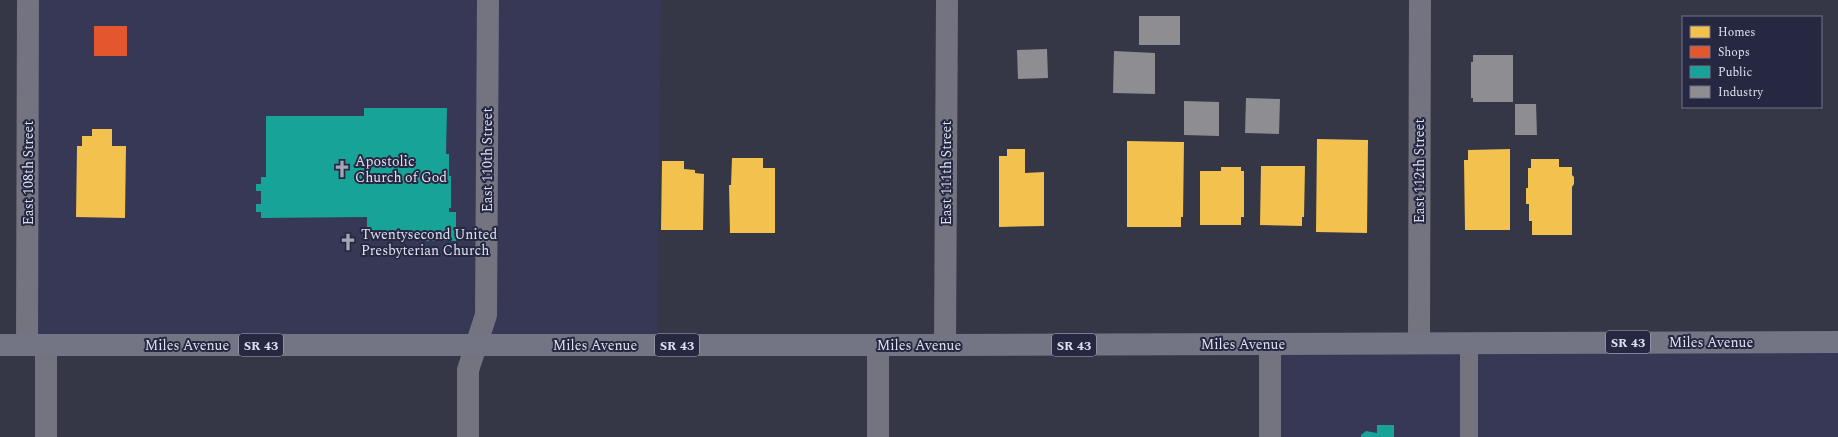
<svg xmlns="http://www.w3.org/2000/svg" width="1838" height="437" font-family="Spectral,serif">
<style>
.built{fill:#363856}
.homes{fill:#f2c14e}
.shops{fill:#e4572e}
.public{fill:#17a398}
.industry{fill:#8d8d92}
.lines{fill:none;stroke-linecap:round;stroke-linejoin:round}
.service{stroke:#737480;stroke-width:18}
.minor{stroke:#737480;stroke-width:22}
.primary{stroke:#747584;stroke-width:22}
.labels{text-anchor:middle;stroke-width:4;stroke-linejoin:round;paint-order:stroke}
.shield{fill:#262841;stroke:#a7aabd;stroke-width:1}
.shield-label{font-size:13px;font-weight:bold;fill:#dee1f2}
.street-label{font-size:14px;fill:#dee1f2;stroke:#262841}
.poi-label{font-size:14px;fill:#dee1f2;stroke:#262841;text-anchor:start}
</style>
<rect width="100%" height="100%" fill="#353746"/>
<g class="built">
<path d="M 28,0 L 661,0 L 657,345 L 27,345 Z"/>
<path d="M 1838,342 L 1838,437 L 1270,437 L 1270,344 Z"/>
</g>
<g class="homes">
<path d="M 92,129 L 112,129 L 112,146 L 126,146 L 125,218 L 76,217 L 77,146 L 82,146 L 82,136 L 92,136 Z"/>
<path d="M 1317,139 L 1368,140 L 1367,233 L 1316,232 Z"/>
<path d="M 1127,141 L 1184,142 L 1183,217 L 1181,217 L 1181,227 L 1127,227 Z"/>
<path d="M 1007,149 L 1025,149 L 1025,173 L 1044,172 L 1044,226 L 999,227 L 999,156 L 1007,156 Z"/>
<path d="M 1510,149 L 1510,230 L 1465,230 L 1464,160 L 1468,160 L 1468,150 Z"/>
<path d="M 732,158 L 763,158 L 763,168 L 775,168 L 775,233 L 730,233 L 729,185 L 731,185 Z"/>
<path d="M 1531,159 L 1559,159 L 1559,167 L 1572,167 L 1572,175 L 1574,177 L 1574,184 L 1572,187 L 1572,235 L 1532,235 L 1532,221 L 1529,221 L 1529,204 L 1526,204 L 1526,188 L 1528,188 L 1528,168 L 1531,168 Z"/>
<path d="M 662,161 L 684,161 L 684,169 L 695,170 L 695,173 L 704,174 L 703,230 L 661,230 Z"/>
<path d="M 1261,166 L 1305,166 L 1304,217 L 1302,217 L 1302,226 L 1260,225 Z"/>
<path d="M 1221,167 L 1241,167 L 1241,171 L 1244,171 L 1244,217 L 1241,217 L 1241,225 L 1200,225 L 1200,171 L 1221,171 Z"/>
</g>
<rect class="shops" x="94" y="26" width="33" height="30"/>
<g class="public">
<path d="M 364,108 L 447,108 L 446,154 L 449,154 L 449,176 L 451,176 L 451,208 L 449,208 L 449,212 L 456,212 L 456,241 L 426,241 L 427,234 L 425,234 L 425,236 L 389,236 L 389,234 L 367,234 L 367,217 L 261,218 L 261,212 L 256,212 L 256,204 L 261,204 L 261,191 L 256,191 L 256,184 L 261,184 L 261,177 L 266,177 L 266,116 L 364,116 Z"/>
<path d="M 1377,425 L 1394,425 L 1394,437 L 1361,437 L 1361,435 L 1366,431 L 1377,433 Z"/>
</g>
<g class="industry">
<rect x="1139" y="16" width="41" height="29"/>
<path d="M 1047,49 L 1048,78 L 1018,79 L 1017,50 Z"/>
<path d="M 1114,51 L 1155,53 L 1155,94 L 1113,93 Z"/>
<path d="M 1473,55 L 1513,55 L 1513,102 L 1473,102 L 1473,98 L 1471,98 L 1471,62 L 1473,62 Z"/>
<path d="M 1246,98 L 1280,99 L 1279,134 L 1245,133 Z"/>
<path d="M 1184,101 L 1219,102 L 1219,136 L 1184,135 Z"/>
<path d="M 1515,104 L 1536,104 L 1537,135 L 1515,135 Z"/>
</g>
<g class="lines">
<path class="service" d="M 1469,437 L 1469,342"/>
<g class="minor">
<path d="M 1419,342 L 1420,0"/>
<path d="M 27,345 L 28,0"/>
<path d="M 945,345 L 947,0"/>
<path d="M 46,437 L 46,345"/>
<path d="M 468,437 L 468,370 L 486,315 L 488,0"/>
<path d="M 878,437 L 878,345"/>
<path d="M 1270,437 L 1270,344"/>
</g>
<path class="primary" d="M 0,345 L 945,345 L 1838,342"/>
</g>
<defs>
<g id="church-bare" transform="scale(1.38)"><path d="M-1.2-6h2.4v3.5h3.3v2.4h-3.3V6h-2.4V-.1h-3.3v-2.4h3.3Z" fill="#a3a6b6" stroke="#262841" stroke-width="2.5" paint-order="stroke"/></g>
</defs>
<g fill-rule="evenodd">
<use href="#church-bare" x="342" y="169"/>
<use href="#church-bare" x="348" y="242"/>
</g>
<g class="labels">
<g class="shield">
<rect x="1606" y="331" width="44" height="22" rx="3"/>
<rect x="239" y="334" width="44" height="22" rx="3"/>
<rect x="655" y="334" width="44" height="22" rx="3"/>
<rect x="1052" y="334" width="44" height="22" rx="3"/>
</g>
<g class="shield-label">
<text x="1628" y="347">SR 43</text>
<text x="261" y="350">SR 43</text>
<text x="677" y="350">SR 43</text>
<text x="1074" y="350">SR 43</text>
</g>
<g class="street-label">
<text transform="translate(487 160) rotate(-90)" y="5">East 110th Street</text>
<text transform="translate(1419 171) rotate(-90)" y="5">East 112th Street</text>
<text transform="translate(28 173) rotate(-90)" y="5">East 108th Street</text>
<text transform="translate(946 173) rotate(-90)" y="5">East 111th Street</text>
<text x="1711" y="347">Miles Avenue</text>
<text x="1243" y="349">Miles Avenue</text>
<text x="187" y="350">Miles Avenue</text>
<text x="595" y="350">Miles Avenue</text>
<text x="919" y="350">Miles Avenue</text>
</g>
<g class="poi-label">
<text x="355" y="166">Apostolic<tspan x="355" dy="16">Church of God</tspan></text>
<text x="361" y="239">Twentysecond United<tspan x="361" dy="16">Presbyterian Church</tspan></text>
</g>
</g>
<rect x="1682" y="16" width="140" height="92" fill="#262841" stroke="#707288"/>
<rect x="1690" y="26" width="20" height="12" fill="#f2c14e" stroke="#707288"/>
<text x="1718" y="36" font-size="12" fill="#dee1f2">Homes</text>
<rect x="1690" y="46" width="20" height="12" fill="#e4572e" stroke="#707288"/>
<text x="1718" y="56" font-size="12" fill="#dee1f2">Shops</text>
<rect x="1690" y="66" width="20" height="12" fill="#17a398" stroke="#707288"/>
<text x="1718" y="76" font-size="12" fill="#dee1f2">Public</text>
<rect x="1690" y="86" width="20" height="12" fill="#8d8d92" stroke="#707288"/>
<text x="1718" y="96" font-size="12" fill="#dee1f2">Industry</text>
</svg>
